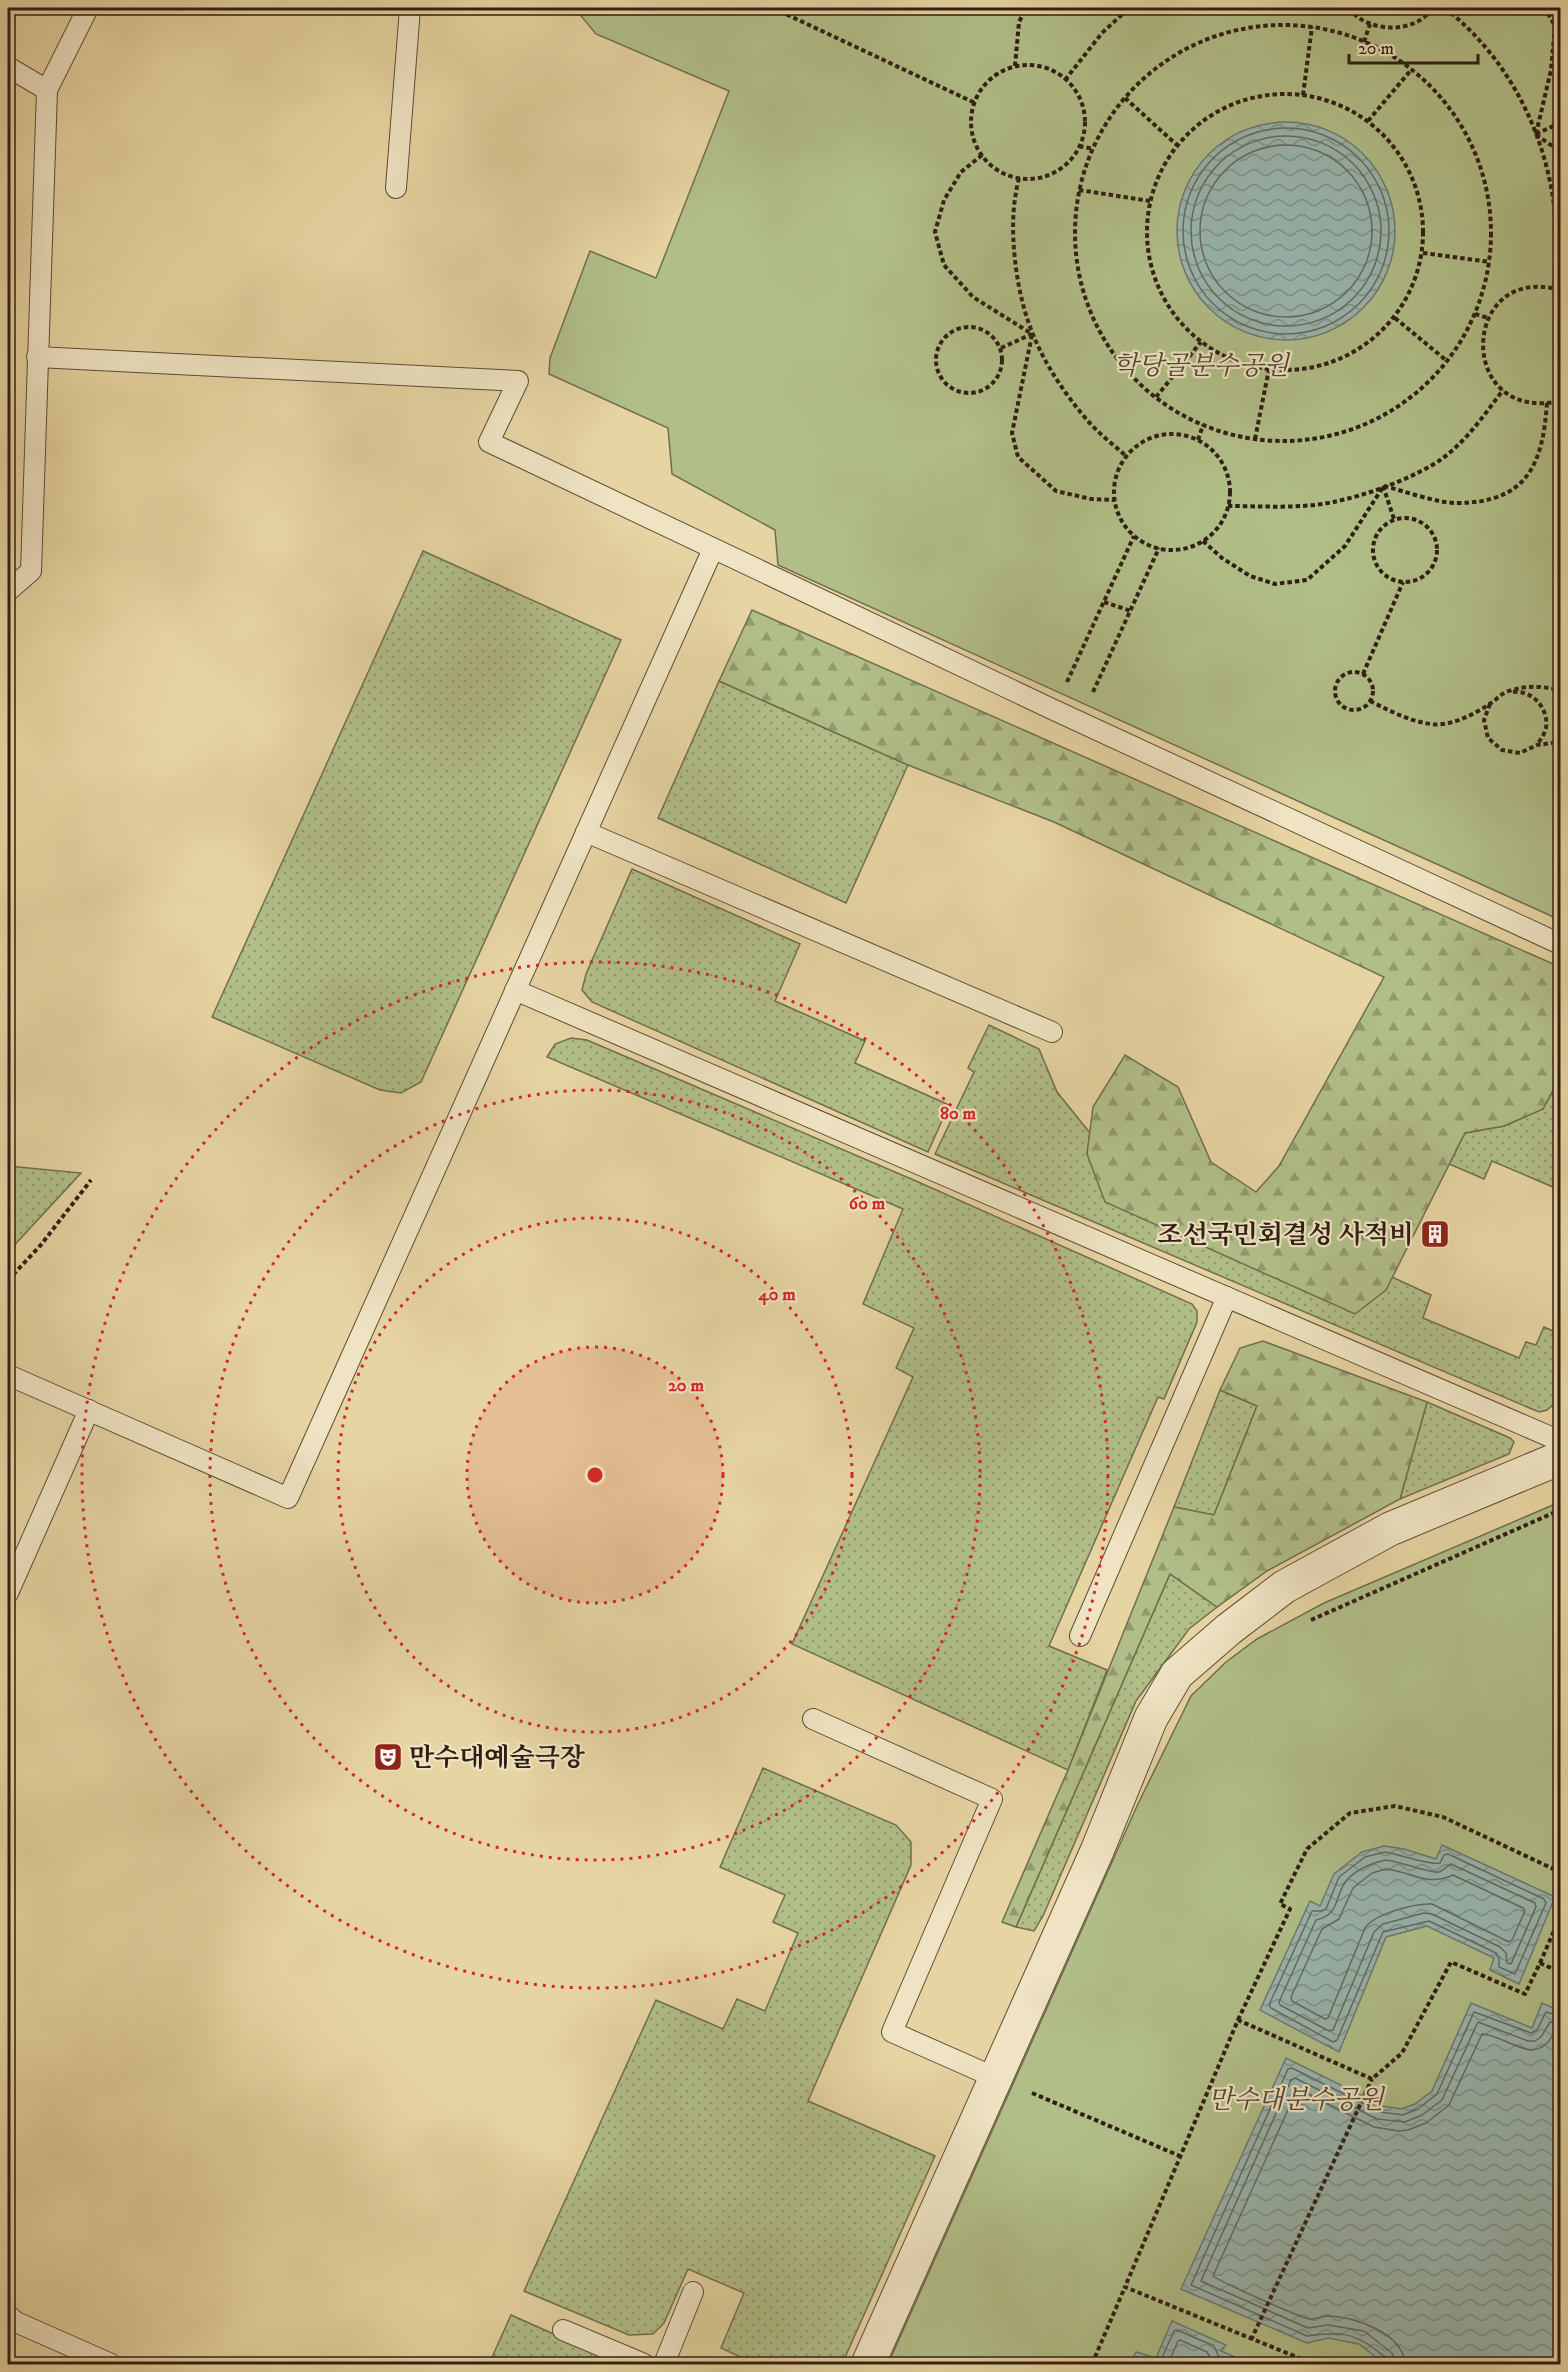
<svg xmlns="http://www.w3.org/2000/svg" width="1568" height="2372" font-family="'IM FELL DW Pica','Noto Serif KR',serif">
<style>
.grass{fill:url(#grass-dots);stroke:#706e4e;stroke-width:1.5}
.forest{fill:url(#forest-firs);stroke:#706e4e;stroke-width:1.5}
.green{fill:#b1be88;stroke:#706e4e;stroke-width:1.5}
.water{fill:url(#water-waves);stroke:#6f7971;stroke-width:1.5}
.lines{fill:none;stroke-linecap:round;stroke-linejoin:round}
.shore{stroke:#646a62;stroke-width:1.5}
.lane-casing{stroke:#5d4c38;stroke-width:22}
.street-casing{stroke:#5d4c38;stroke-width:35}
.path{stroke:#2f1e14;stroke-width:4;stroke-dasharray:4.5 3;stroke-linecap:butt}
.lane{stroke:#efe3c3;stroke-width:20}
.street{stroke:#efe3c3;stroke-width:33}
.ring{fill:none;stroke:#d62828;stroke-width:3;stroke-dasharray:3 6}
.labels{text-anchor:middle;stroke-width:4.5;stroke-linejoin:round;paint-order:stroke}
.park-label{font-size:26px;font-style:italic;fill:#504631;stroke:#efe3c3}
.poi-label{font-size:26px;font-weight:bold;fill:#2f1e14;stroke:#efe3c3;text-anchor:end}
.centre{fill:#d62828;stroke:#efe3c3;stroke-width:3}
.ring-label{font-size:18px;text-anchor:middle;font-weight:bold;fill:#d62828;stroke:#efe3c3;stroke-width:4.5;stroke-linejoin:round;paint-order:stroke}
</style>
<defs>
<pattern id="grass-dots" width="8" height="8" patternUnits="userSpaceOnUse" patternTransform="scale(1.5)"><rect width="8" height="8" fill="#b1be88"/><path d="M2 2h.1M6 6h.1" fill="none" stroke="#909a6e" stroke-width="1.8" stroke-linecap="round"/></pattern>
<pattern id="forest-firs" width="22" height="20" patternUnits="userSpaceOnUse" patternTransform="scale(1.5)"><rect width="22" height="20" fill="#b1be88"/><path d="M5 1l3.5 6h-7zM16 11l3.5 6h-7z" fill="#909a6e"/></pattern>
<pattern id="water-waves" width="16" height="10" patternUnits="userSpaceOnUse" patternTransform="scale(1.5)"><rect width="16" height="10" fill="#99b6af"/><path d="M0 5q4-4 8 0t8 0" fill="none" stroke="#7d938d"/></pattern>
</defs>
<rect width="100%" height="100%" fill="#e6d4a2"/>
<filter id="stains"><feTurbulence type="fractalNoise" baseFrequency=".00333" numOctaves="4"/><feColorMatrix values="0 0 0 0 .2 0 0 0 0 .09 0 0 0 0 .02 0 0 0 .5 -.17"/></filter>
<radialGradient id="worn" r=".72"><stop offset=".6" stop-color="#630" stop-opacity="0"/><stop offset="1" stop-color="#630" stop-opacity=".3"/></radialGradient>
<g class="grass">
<path d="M 423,551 L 621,640 L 421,1082 L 401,1093 L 380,1090 L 212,1017 Z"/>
<path d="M 719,681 L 908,765 L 846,903 L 658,818 Z"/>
<path d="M 632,869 L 800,944 L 775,1001 L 865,1041 L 855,1063 L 949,1105 L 928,1152 L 592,1002 L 582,990 L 586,974 Z"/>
<path d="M 989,1025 L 1039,1049 L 1057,1092 L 1090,1133 L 1087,1154 L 1386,1290 L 1392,1277 L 1431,1295 L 1423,1318 L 1519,1358 L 1526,1342 L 1536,1345 L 1544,1327 L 1560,1334 L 1560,1399 L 1547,1410 L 1539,1412 L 935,1154 L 974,1072 L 968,1068 Z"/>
<path d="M 571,1038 L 587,1040 L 916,1181 L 1192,1304 L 1197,1311 L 1197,1322 L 1164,1399 L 1158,1397 L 1049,1646 L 1107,1670 L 1068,1770 L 792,1644 L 913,1377 L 896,1368 L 914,1328 L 863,1304 L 903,1209 L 547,1057 L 555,1044 Z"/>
<path d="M 1560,1077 L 1560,1190 L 1492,1161 L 1484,1179 L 1449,1164 L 1465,1133 L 1504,1126 L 1543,1109 Z"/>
<path d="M 8,1166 L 81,1173 L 8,1252 Z"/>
<path d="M 1220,1390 L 1257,1406 L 1214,1515 L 1174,1507 Z"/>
<path d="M 1427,1402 L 1510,1438 L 1514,1442 L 1509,1454 L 1400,1499 Z"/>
<path d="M 1170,1574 L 1217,1607 L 1189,1629 L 1136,1701 L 1043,1916 L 1034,1931 L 1016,1927 Z"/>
<path d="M 763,1768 L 896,1825 L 911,1842 L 911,1865 L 808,2101 L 935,2156 L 842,2364 L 755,2364 L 721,2348 L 744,2293 L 688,2269 L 664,2323 L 653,2334 L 629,2335 L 524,2291 L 656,2000 L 723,2029 L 737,1999 L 765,2011 L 798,1933 L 773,1922 L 785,1895 L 720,1867 Z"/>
<path d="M 511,2315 L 605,2357 L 616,2364 L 489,2364 Z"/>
</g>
<g class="forest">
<path d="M 752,610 L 1560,967 L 1560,1077 L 1543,1109 L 1504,1126 L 1465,1133 L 1386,1290 L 1355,1314 L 1105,1202 L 1087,1154 L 1093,1107 L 1125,1055 L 1178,1087 L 1211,1162 L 1256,1192 L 1279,1166 L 1384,977 L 1054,822 L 908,765 L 719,681 Z"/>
<path d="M 1263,1341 L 1427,1402 L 1400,1499 L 1267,1571 L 1217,1607 L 1170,1574 L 1016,1927 L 1002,1922 L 1068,1770 L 1174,1507 L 1214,1515 L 1257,1406 L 1220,1390 L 1240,1348 Z"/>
</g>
<g class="green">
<path d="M 576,8 L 1560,8 L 1560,920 L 778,565 L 775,530 L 672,474 L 668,428 L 549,374 L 550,358 L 590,251 L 656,278 L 729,91 L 596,34 L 577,11 Z"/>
<path d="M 1560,1502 L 1560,2364 L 888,2364 L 1137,1806 L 1191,1696 L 1226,1662 L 1257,1639 L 1324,1603 Z"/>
</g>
<g class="water">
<circle cx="1286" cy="231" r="109"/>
<path d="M 1442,1845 L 1555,1897 L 1519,1984 L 1490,1970 L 1494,1958 L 1427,1926 L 1386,1937 L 1339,2052 L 1260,2010 L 1310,1901 L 1320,1906 L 1334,1874 L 1362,1852 L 1384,1846 L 1404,1849 L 1436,1859 Z"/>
<path d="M 1471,2003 L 1532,2028 L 1542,2003 L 1560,2011 L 1560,2364 L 1385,2364 L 1359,2344 L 1328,2338 L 1307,2343 L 1181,2289 L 1286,2058 L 1383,2106 L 1401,2109 L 1415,2104 L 1432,2091 Z"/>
<path d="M 1172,2321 L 1226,2345 L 1221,2351 L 1251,2364 L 1130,2364 L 1136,2352 L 1156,2358 Z"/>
</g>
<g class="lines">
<g class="shore">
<circle cx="1286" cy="231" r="103"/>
<circle cx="1286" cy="231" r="95"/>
<circle cx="1286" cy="231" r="86"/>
<path d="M 1385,1852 C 1398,1854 1432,1866 1440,1863 L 1444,1855 L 1448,1854 L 1544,1899 L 1546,1903 L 1515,1974 L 1499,1967 L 1499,1958 L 1496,1953 L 1429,1921 L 1383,1932 L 1337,2040 L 1333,2042 L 1271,2008 L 1269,2005 L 1312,1911 L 1321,1911 L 1326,1909 L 1339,1877 L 1365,1857 Z"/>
<path d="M 1386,1860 C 1398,1861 1431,1874 1439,1872 C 1444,1870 1447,1866 1451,1864 L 1535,1903 L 1536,1907 L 1511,1964 L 1507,1963 L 1506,1953 L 1500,1947 L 1432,1914 L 1424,1913 L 1383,1924 L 1374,1932 L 1333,2030 L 1329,2031 L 1280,2005 L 1279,2002 L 1316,1920 C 1339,1914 1334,1901 1344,1884 C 1352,1871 1371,1863 1386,1860 Z"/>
<path d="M 1386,1869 C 1413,1872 1426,1887 1453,1875 L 1523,1908 L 1525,1911 L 1512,1940 L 1509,1942 L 1432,1904 C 1415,1903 1374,1914 1365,1928 L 1328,2018 L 1325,2019 L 1292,2001 L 1291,1997 L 1322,1929 L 1339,1919 L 1353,1888 L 1372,1873 Z"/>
<path d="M 1137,2364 L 1141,2360 L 1154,2364 L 1160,2362 L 1174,2331 L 1177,2330 L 1214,2346 L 1219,2357 L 1236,2364"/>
<path d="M 1168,2364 L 1178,2341 L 1180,2340 L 1207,2352 L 1212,2360 L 1218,2364"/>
<path d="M 1388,2364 C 1387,2357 1382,2355 1376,2350 C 1352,2331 1336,2332 1307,2336 L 1191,2285 L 1288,2069 L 1292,2068 L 1380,2112 L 1403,2115 L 1418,2109 L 1437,2094 L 1474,2012 L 1531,2033 L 1537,2030 L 1546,2012 L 1560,2016"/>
<path d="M 1396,2364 L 1392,2353 L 1364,2331 L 1328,2325 L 1308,2328 L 1201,2281 L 1291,2080 L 1295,2078 L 1377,2119 L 1405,2122 L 1422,2115 L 1442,2100 L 1478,2022 L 1528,2041 L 1535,2041 L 1541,2037 L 1550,2022 L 1560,2023"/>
<path d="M 1405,2364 C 1403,2333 1355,2317 1329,2316 C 1323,2316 1317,2319 1310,2319 C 1303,2319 1221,2282 1213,2276 L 1296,2092 L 1300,2090 L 1374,2127 L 1399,2131 L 1408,2130 L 1426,2123 L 1449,2105 L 1482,2034 C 1509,2036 1535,2069 1554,2033 L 1560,2032"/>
</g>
<g class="lane-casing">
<g id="lane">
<path d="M 8,67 L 47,90"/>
<path d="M 396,188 L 410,8"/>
<path d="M 37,357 L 518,381 L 489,442 L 1054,710 L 1560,944"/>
<path d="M 8,591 L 31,571 L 47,90 L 88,8"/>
<path d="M 586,832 L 1052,1032"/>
<path d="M 515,990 L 1560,1441"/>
<path d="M 8,1375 L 288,1498 L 713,549"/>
<path d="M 8,1593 L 89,1410"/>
<path d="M 1080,1636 L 1227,1297"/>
<path d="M 813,1719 L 992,1799 L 892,2032 L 996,2078"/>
<path d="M 8,2315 L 16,2322 L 111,2364"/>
<path d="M 563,2330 L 644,2364"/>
<path d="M 664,2364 L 693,2292"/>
</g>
</g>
<g class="street-casing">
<path id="street" d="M 868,2364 L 1097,1851 L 1151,1718 L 1177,1674 L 1229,1629 L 1284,1587 L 1390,1529 L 1560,1458"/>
</g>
<g class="path">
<path d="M 773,8 L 975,103"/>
<path d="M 1349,8 C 1366,33 1416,35 1432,8"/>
<path d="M 1445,8 C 1517,65 1555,152 1557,243 C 1558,258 1555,274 1554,289"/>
<circle cx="1283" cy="233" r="208"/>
<path d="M 1364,42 L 1370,24"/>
<circle cx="1028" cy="122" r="57"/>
<path d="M 1015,66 L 1019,22 L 1026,8"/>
<path d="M 1065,80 L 1102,33 L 1129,8"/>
<circle cx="1285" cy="232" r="138"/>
<path d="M 1303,95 L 1312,27"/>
<path d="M 1125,98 L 1177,145"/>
<path d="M 1368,121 L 1411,70"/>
<path d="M 1536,134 L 1551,70 L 1555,26 L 1545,8"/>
<path d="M 1536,134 L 1560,123"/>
<path d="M 1536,135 L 1560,151"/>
<path d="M 1079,146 L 1093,149"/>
<path d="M 982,155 L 961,172 L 944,200 L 935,232 L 944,265 L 973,297 L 1032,334"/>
<path d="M 1019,178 C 1012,206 1012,232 1015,260 C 1022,325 1045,370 1087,420 C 1098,433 1114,445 1127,457"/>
<path d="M 1079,190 L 1150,201"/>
<path d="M 1423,253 L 1490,262"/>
<path d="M 1560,290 C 1460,262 1455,424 1560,401"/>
<path d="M 1475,314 L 1488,318"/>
<path d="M 1395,318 L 1447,361"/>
<circle cx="969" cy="360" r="33"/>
<path d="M 1032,335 L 1012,433 L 1018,457 L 1056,491 L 1091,499 L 1115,500"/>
<path d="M 1001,348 L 1032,334"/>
<path d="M 1156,397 L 1201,342"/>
<circle cx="1172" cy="492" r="58"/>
<path d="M 1255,439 L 1269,369"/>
<path d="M 1198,440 L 1203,425"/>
<path d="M 1383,486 L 1394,519"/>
<path d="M 1384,486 C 1404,491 1437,503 1456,503 C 1527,503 1543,465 1547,402"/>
<path d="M 1228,506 C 1261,506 1301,509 1333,502 C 1365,496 1417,477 1443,458 C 1468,439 1485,414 1503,390"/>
<circle cx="1405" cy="550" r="32"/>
<path d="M 1203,541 L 1222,558 L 1250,576 L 1275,584 L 1307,580 L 1345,546 L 1383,487"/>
<path d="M 1104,602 L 1131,611"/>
<circle cx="1354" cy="691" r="19"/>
<path d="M 1363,674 L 1403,582"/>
<path d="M 1067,682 L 1134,536"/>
<path d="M 1093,692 L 1159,548"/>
<path d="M 1513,692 C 1533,690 1549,709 1546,728 C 1545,734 1540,740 1537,745"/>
<path d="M 1370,701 C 1390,711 1409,721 1431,724 C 1450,727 1475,714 1491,703 C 1496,700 1500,695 1506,692 C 1525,685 1541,686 1560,690"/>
<path d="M 1490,704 L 1484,720 L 1488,738 L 1502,750 L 1520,753 L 1537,745 L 1560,742"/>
<path d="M 8,1280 L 40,1246 L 91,1180"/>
<path d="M 1311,1620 L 1560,1510"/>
<path d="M 1540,1963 L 1560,1917"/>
<path d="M 1238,2020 L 1290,1909 L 1280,1904 L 1307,1849 L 1350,1813 L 1395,1806 L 1443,1817 L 1560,1872"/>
<path d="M 1032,2093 L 1180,2156"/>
<path d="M 1251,2340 L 1372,2079"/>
<path d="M 1092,2364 L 1125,2287"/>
<path d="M 1345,2364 L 1336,2359 L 1304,2360 L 1125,2287 L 1238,2020 L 1372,2079 L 1402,2053 L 1451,1962 L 1525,1994 L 1540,1963 L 1560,1972"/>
</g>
<use href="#lane" class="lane"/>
<use href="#street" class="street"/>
</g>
<circle cx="595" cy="1475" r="128" fill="#d62828" fill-opacity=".12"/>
<g class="ring">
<circle cx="595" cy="1475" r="128"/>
<circle cx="595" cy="1475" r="257"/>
<circle cx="595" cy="1475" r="385"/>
<circle cx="595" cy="1475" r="513"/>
</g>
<defs>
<g id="building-square" transform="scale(1.5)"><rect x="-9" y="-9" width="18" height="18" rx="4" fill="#8f2418" stroke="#efe3c3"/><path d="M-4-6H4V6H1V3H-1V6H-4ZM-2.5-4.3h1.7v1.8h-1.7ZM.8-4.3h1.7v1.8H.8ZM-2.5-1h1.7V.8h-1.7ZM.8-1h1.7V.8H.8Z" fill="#fff"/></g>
<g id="theatre-square" transform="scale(1.5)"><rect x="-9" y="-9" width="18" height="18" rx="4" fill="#8f2418" stroke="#efe3c3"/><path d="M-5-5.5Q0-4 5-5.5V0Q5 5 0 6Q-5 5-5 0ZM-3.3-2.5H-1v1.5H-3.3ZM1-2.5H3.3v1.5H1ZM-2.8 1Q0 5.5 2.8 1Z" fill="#fff"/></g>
</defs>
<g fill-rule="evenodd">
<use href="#building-square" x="1435" y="1234"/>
<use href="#theatre-square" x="388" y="1757"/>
</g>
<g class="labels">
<g class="park-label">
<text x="1201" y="374">학당골분수공원</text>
<text x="1296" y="2108">만수대분수공원</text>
</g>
<g class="poi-label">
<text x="1414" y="1243">조선국민회결성 사적비</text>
<text x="409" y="1766" text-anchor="start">만수대예술극장</text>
</g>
</g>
<circle cx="595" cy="1475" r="9" class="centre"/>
<g class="ring-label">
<text x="958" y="1119">80 m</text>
<text x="867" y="1209">60 m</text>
<text x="777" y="1300">40 m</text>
<text x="686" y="1391">20 m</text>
</g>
<rect width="1568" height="2372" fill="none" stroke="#e6d4a2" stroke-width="30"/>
<rect x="9" y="9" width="1550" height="2354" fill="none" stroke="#2f1e14" stroke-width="3"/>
<rect x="15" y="15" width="1538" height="2342" fill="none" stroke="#2f1e14" stroke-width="1.5"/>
<path d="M1349 54v9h129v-9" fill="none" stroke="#2f1e14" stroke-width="3"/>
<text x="1358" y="54" font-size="18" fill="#2f1e14" stroke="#efe3c3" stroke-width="4.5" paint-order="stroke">20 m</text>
<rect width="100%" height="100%" filter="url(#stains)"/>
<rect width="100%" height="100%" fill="url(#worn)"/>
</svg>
